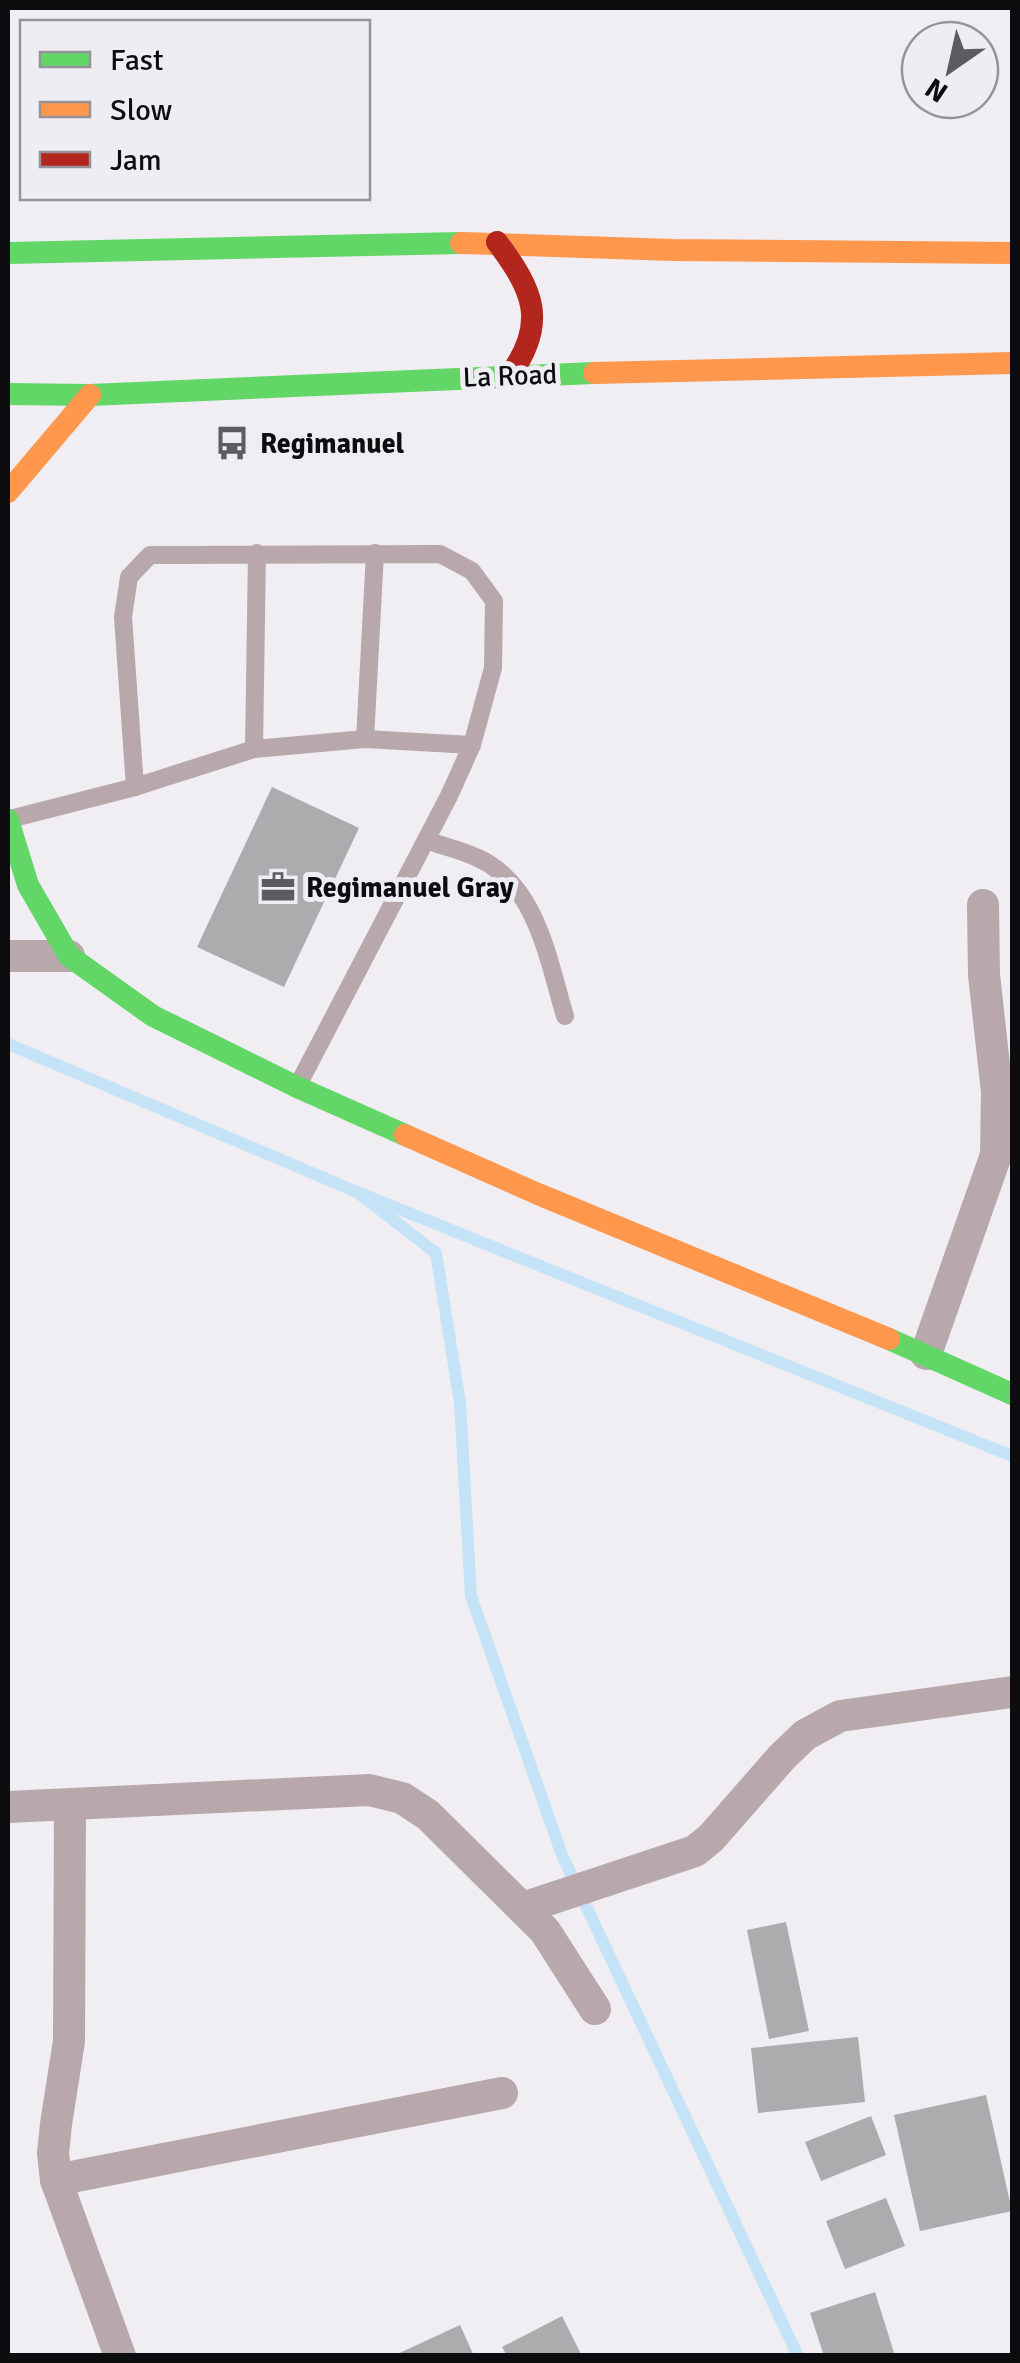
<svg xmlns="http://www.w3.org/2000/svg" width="1020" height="2363" font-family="Signika,sans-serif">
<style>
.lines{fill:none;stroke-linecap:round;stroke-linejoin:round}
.stream{stroke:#c4e3f6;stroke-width:12}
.building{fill:#acabae}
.lane{stroke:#b8a7ab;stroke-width:18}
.street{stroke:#b8a7ab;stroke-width:32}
.fast{stroke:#63d668;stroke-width:22}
.slow{stroke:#ff974d;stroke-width:22}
.jam{stroke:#b3261e;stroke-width:22}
.labels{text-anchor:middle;stroke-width:10;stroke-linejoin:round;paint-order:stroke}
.street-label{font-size:28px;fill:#0d0d0f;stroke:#efedf4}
.poi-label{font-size:28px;font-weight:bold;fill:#0d0d0f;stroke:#efedf4;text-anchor:start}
</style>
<rect width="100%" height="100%" fill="#f0eef3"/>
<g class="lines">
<g class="stream">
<path d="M 8,1044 L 357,1192 L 1012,1456"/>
<path d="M 357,1192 L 436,1253 L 460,1403 L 471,1596 L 562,1855 L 798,2356"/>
</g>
</g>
<g class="building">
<path d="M 272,787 L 359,828 L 284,987 L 197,947 Z"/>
<path d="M 786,1922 L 809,2031 L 769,2039 L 747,1930 Z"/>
<path d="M 858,2037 L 865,2102 L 758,2113 L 751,2048 Z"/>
<path d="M 986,2095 L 1012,2211 L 920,2231 L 894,2115 Z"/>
<path d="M 871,2116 L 886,2155 L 821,2181 L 805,2142 Z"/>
<path d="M 886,2198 L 905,2246 L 845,2269 L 826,2221 Z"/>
<path d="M 875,2292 L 895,2356 L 824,2356 L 810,2313 Z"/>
<path d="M 562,2316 L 582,2356 L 507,2356 L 502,2347 Z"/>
<path d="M 460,2325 L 474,2356 L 393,2356 Z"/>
</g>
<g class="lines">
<g class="lane">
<path d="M 365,739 L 375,553"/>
<path d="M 254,749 L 257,553"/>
<path d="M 135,787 L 254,749 L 365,739 L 472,745"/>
<path d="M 10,819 L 135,787 L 123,617 L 129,577 L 150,555 L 440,554 L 472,571 L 494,601 L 493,668 L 472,745 L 449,796 L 297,1087"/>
<path d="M 426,840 C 443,846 461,850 478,858 C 537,885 548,960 565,1016"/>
</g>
<g class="street">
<path d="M 8,956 L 69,956"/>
<path d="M 926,1354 L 996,1155 L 997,1092 L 984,975 L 983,905"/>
<path d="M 70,1806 L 69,2041 L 56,2124 L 53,2153 L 56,2180 L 120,2356"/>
<path d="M 8,1807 L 369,1790 L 402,1798 L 428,1815 L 545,1931 L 595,2009"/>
<path d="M 523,1908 L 695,1851 L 711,1838 L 782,1757 L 805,1735 L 840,1716 L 1012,1692"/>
<path d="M 56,2180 L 502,2093"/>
</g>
<g class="fast">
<path d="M 8,253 L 461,243"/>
<path d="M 8,394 L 90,395 L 594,373"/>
<path d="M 8,820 L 28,885 L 69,956 L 153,1016 L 297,1087 L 405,1135"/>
<path d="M 889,1339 L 1012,1394"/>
</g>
<g class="slow">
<path d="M 461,243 L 673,250 L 1012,253"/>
<path d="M 594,373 L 1012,363"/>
<path d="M 8,492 L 90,395"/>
<path d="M 405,1135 L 538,1194 L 889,1339"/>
</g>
<path class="jam" d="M 497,242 C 533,290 548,322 510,375"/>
</g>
<defs>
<g id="bus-bare" transform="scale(2.7)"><path d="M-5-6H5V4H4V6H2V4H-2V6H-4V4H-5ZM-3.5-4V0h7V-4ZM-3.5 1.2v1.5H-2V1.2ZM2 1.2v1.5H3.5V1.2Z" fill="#5c5c5f" stroke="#efedf4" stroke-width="2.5" paint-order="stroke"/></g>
<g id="office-bare" transform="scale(2.7)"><path d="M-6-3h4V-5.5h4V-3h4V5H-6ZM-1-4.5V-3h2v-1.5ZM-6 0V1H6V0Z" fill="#5c5c5f" stroke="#efedf4" stroke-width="2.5" paint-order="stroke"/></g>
</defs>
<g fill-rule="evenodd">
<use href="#bus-bare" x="232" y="443"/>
<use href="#office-bare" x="278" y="887"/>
</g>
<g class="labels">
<g class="street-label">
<text transform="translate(510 375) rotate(-2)" y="10">La Road</text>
</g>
<g class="poi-label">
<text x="260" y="453">Regimanuel</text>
<text x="306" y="897">Regimanuel Gray</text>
</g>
</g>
<rect width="1020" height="2363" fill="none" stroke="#0d0d0f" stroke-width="20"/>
<rect x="20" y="20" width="350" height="180" fill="#efedf4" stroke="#959398" stroke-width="2.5"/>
<rect x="40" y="52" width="50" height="15" fill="#63d668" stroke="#959398" stroke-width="2.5"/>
<text x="110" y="70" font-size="30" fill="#0d0d0f">Fast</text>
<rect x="40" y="102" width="50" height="15" fill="#ff974d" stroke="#959398" stroke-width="2.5"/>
<text x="110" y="120" font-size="30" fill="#0d0d0f">Slow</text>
<rect x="40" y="152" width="50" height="15" fill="#b3261e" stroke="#959398" stroke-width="2.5"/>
<text x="110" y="170" font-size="30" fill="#0d0d0f">Jam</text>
<g transform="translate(950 70) rotate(214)"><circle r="48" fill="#efedf4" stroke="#959398" stroke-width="2.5"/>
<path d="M0-8L18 38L0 25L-18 38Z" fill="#5c5c5f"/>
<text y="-15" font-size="28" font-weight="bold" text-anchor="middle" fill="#0d0d0f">N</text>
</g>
</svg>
